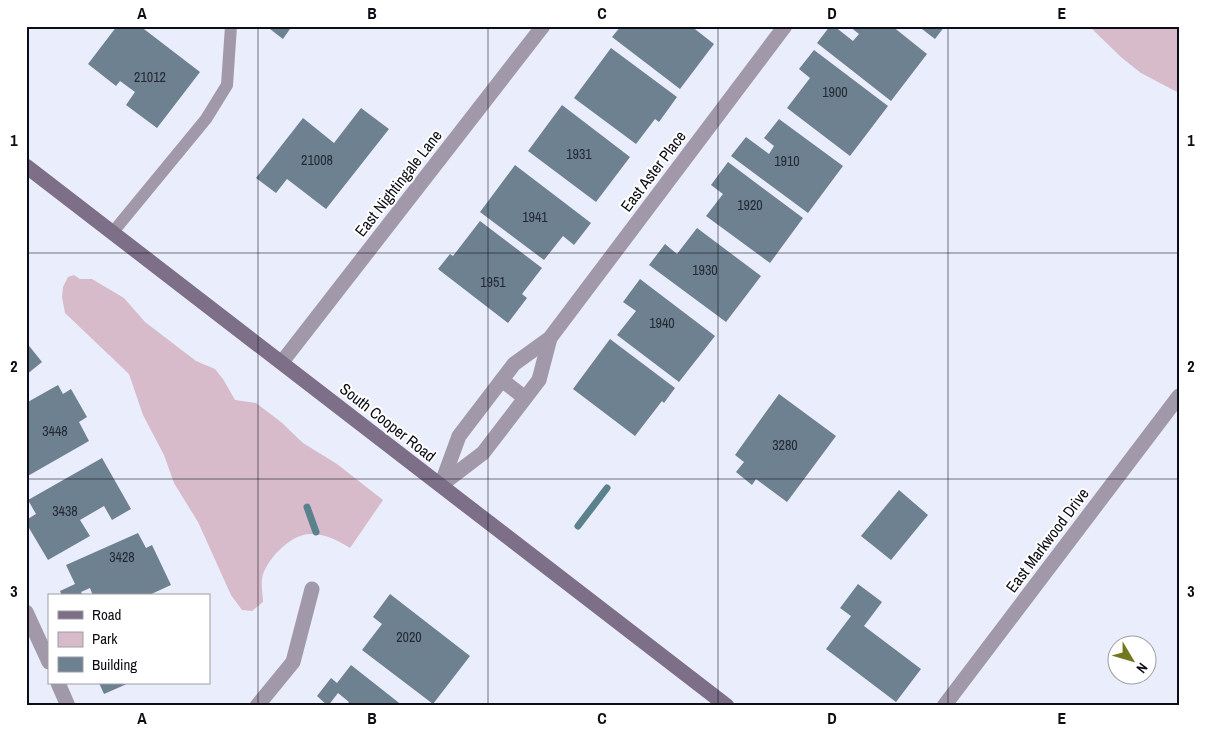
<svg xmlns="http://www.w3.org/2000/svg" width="1205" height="732" font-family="'Archivo Narrow',sans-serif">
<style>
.green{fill:#d7bbca}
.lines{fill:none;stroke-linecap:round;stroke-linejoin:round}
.stream{stroke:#5b828c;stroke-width:7}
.building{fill:#6e8191}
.lane{stroke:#a198a9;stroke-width:12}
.street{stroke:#a198a9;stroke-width:15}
.secondary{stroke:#7d6f87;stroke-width:15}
.grid{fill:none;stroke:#0c0d15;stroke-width:1;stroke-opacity:0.55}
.labels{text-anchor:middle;stroke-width:4;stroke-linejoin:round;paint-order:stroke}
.number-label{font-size:14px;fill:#242a34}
.street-label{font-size:16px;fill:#0c0d15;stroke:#fff}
.neatline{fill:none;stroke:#0c0d15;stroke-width:2}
.grid-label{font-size:16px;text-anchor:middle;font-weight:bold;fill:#0c0d15}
</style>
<rect width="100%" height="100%" fill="#eaedfb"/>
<g class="green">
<path d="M 1089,26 L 1179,26 L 1179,93 L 1141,73 L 1122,58 Z"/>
<path d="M 74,275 L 80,279 L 92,279 L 124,298 L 145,322 L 196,361 L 215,369 L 223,379 L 235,400 L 256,403 L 281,422 L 303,443 L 337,464 L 383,500 L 350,548 C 337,540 326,534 310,534 C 291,534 265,560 262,579 C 261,586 263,595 263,602 L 252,611 L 242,610 L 231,595 L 198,522 L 174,483 L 164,455 L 143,415 L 129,374 L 65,313 L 62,297 L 63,287 L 68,277 Z"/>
</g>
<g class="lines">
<g class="stream">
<path d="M 307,507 L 316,532"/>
<path d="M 578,526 L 607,488"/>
</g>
</g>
<g class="building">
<path d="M 117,26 L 140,26 L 200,72 L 157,128 L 126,105 L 135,92 L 120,81 L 116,86 L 88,64 Z"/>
<path d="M 266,26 L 292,26 L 283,39 Z"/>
<path d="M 621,26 L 691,26 L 714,44 L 680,89 L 612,37 Z"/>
<path d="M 830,26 L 834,26 L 853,41 L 859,34 L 849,26 L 892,26 L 927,54 L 891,101 L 817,43 Z"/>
<path d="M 918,26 L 945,26 L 935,39 Z"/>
<path d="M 611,48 L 677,97 L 659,122 L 655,119 L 636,144 L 574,98 Z"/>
<path d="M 814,50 L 888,106 L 850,156 L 787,108 L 810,78 L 799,69 Z"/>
<path d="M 562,105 L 630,157 L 596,202 L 528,151 Z"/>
<path d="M 361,108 L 389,129 L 326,209 L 287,179 L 276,193 L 256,178 L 303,118 L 334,143 Z"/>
<path d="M 779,119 L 843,166 L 808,213 L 731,156 L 746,137 L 769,154 L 774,146 L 764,138 Z"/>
<path d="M 728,162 L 803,218 L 770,263 L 706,216 L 723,194 L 711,185 Z"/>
<path d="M 515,165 L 591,223 L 574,245 L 563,236 L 544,260 L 480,212 Z"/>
<path d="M 480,221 L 542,268 L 522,294 L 527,298 L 508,323 L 438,269 L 450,254 L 453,256 Z"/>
<path d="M 697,228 L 761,276 L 726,322 L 649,265 L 665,244 L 677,254 Z"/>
<path d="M 640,279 L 715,336 L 679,382 L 617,335 L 636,311 L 623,302 Z"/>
<path d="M 610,339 L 675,388 L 664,403 L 662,401 L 635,436 L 573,389 Z"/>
<path d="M 26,342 L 42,362 L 26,375 Z"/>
<path d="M 58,385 L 63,394 L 71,389 L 87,417 L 79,422 L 89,441 L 26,477 L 26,403 Z"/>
<path d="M 779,394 L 836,436 L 787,502 L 756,479 L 752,485 L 736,472 L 744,462 L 735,455 Z"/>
<path d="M 102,458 L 131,509 L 112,520 L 104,506 L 80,520 L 90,536 L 48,560 L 26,523 L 26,520 L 36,514 L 28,500 Z"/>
<path d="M 899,490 L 928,515 L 891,560 L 861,536 Z"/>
<path d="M 138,533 L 146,548 L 152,545 L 171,585 L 147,596 L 93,596 L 90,588 L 81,592 L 83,596 L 62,596 L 60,591 L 75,584 L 66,565 Z"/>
<path d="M 858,584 L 882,602 L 864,626 L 921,669 L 896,702 L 826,649 L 851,616 L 840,608 Z"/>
<path d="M 390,594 L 470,656 L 433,704 L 362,650 L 382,624 L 373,617 Z"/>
<path d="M 351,665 L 403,706 L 346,706 L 349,702 L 338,693 L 328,706 L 317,696 L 331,678 L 337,683 Z"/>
<path d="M 99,683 L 129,683 L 104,694 Z"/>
</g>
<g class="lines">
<path class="lane" d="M 113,232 L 206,119 L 227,85 L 231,26"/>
<g class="street">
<path d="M 282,362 L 543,26"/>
<path d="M 502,380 L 525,398"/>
<path d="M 441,485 L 459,436 L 514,364 L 550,338 L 785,26"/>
<path d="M 441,485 L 483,453 L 539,380 L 550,338"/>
<path d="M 26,612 L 49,662"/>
<path d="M 58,683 L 68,706"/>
<path d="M 257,706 L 293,662 L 312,589"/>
<path d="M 944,706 L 1179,396"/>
</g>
<path class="secondary" d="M 26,166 L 727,706"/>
</g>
<path class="grid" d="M 258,26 L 258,706M 488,26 L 488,706M 718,26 L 718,706M 948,26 L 948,706M 26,253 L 1179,253M 26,479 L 1179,479"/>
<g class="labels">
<g class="number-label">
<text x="150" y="82">21012</text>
<text x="835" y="97">1900</text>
<text x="579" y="159">1931</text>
<text x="317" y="165">21008</text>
<text x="787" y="166">1910</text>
<text x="750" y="210">1920</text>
<text x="535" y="222">1941</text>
<text x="705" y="275">1930</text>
<text x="493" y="287">1951</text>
<text x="662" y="328">1940</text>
<text x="55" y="436">3448</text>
<text x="785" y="450">3280</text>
<text x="65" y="516">3438</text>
<text x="122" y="562">3428</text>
<text x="409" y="642">2020</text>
</g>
<g class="street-label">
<text transform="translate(653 171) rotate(-53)" y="6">East Aster Place</text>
<text transform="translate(398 183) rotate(-52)" y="6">East Nightingale Lane</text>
<text transform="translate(388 422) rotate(38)" y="6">South Cooper Road</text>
<text transform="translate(1047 540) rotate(-53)" y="6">East Markwood Drive</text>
</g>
</g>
<rect width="1205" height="732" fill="none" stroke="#ffffff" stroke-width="55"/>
<rect x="48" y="594" width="162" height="90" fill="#ffffff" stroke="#9e9ea1"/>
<rect x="58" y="611" width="25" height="8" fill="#7d6f87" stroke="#9e9ea1"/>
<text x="92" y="620" font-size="15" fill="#0c0d15">Road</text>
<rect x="58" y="632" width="25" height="15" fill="#d7bbca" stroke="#9e9ea1"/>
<text x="92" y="644" font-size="15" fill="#0c0d15">Park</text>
<rect x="58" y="657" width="25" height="15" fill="#6e8191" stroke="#9e9ea1"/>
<text x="92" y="670" font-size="15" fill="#0c0d15">Building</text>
<g transform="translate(1132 660) rotate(128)"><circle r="24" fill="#ffffff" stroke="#9e9ea1"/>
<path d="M0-4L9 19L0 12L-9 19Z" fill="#74771e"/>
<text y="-8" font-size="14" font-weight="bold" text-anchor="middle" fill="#0c0d15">N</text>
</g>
<rect x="28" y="28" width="1150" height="676" class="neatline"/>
<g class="grid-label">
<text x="142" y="19">A</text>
<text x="372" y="19">B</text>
<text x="602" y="19">C</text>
<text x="832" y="19">D</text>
<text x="1062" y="19">E</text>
<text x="14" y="146">1</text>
<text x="1191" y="146">1</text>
<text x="14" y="372">2</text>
<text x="1191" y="372">2</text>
<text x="14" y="597">3</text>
<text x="1191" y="597">3</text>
<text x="142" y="724">A</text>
<text x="372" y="724">B</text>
<text x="602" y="724">C</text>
<text x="832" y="724">D</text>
<text x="1062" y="724">E</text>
</g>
</svg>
